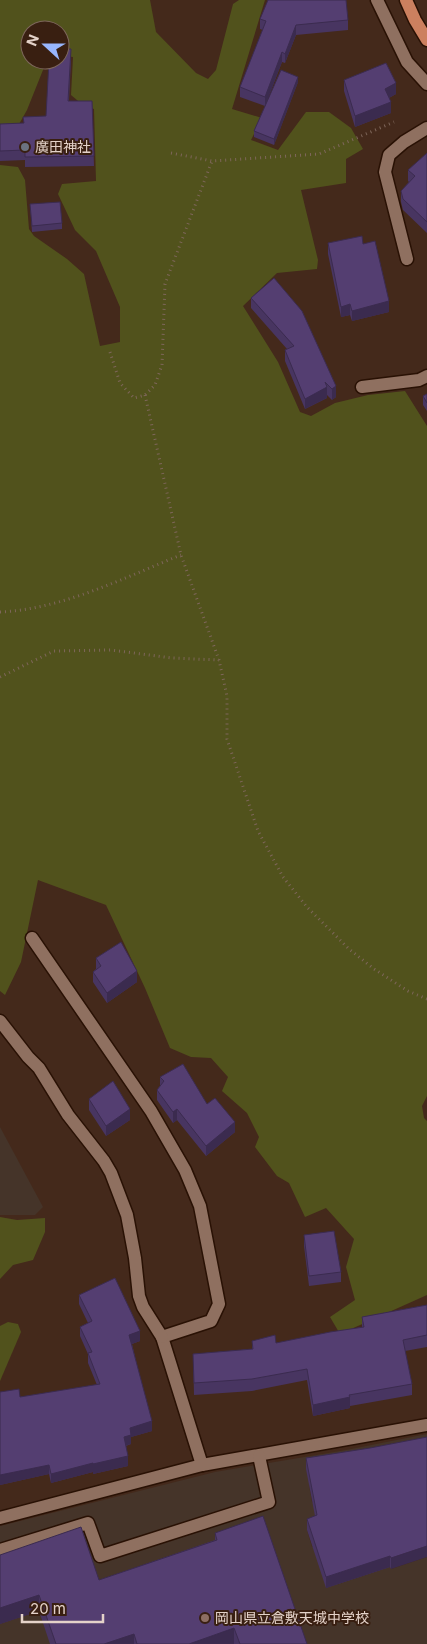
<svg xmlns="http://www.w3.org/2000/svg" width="427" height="1644" font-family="Inter,'Noto Sans JP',sans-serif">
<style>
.education{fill:#453429;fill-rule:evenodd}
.green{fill:#51521c}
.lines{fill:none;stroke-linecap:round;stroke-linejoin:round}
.minor-casing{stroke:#291104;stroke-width:15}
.major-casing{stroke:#291104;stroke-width:15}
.path{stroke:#7e665a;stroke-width:3;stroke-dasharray:1 4;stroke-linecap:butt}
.minor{stroke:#8f7060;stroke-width:12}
.major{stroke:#cc805f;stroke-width:12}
.wall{fill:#483561}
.shaded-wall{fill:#3b2b4f}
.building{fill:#543e71;stroke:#3b2b4f}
.worship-dot{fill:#6b7280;stroke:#391f11;stroke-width:2}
.education-dot{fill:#8d6e63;stroke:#391f11;stroke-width:2}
.labels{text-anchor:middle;stroke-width:4;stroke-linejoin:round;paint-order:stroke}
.poi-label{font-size:14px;fill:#e4d2c9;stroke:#391f11;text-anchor:start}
</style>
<rect width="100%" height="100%" fill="#44291b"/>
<g class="education">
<path d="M 0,1127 L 43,1207 L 35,1215 L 0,1215 Z"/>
<path d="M 427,1434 L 427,1448 L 391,1569 L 427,1557 L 427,1644 L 0,1644 L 0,1624 L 97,1591 L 0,1571 L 0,1526 L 215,1472 L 346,1450 ZM 368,1473 L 313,1503 L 312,1502 L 309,1485 ZM 364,1511 L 370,1528 L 312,1547 L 307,1530 Z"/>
</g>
<g class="green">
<path d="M 0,0 L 150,0 L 156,32 L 196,73 L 208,79 L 216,70 L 233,4 L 239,0 L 265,0 L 232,109 L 262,118 L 251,140 L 278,150 L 306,112 L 329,112 L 351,128 L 363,149 L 346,159 L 346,183 L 301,190 L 318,260 L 317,269 L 277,273 L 243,306 L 278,362 L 300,412 L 311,416 L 335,403 L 368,395 L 405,391 L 427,426 L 427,1096 L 422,1106 L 424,1118 L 427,1121 L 427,1295 L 340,1334 L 330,1317 L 355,1300 L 346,1267 L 354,1239 L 326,1208 L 305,1217 L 289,1183 L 277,1176 L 255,1147 L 259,1137 L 247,1113 L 222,1091 L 228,1077 L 211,1058 L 191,1057 L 170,1048 L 145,988 L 106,905 L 38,880 L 21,962 L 5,995 L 0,991 L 0,165 L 18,167 L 25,180 L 29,229 L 34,236 L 67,259 L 84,274 L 100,346 L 120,342 L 120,307 L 96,251 L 75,230 L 58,194 L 62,184 L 96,181 L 94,109 L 84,106 L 71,95 L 73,57 L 60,56 L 60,30 L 30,30 L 30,60 L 47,60 L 27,110 L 18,126 L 0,131 Z"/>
<path d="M 0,1217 L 17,1220 L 45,1218 L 45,1232 L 33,1260 L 13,1265 L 0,1279 Z"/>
<path d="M 8,1322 L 18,1324 L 21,1332 L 0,1381 L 0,1326 Z"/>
</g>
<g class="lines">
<g class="minor-casing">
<g id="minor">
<path d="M 377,0 L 407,62 L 427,84"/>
<path d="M 407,259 L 385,172 L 389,155 L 404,142 L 427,128"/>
<path d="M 362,387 L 419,380 L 427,376"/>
<path d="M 32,938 L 151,1111 L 185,1170 L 200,1206 L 219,1304 L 211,1321 L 162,1337 L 202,1465"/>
<path d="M 0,1021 L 28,1057 L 39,1068 L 68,1115 L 104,1161 L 111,1173 L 127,1215 L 135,1258 L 139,1296 L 143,1307 L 162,1337"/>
<path d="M 0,1518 L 202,1465 L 427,1425"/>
<path d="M 0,1550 L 88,1523 L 100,1556 L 269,1502 L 259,1456"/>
</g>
</g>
<g class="major-casing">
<path id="major" d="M 406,0 L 415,20 L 427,40"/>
</g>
<g class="path">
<path d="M 171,153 L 212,161 L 319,154 L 394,122"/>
<path d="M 110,352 L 120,383 L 134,398 L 145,395 L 155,385 L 162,365 L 165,284 L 212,161"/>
<path d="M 145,395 L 181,555 L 219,660 L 227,696 L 227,739 L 258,831 L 283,877 L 307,907 L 349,949 L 374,969 L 408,991 L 427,999"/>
<path d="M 0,612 C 63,609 123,578 181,555"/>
<path d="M 0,677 L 54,651 L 111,650 L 172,658 L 219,660"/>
</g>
<use href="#minor" class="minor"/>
<use href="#major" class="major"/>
</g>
<g class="wall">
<path d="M 260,19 L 348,20 L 348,30 L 296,35 L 285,63 L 282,62 L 265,106 L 240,97 L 240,87 L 263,30 L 260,29 Z"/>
<path d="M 71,59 L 69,101 L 92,101 L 94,166 L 25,167 L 25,160 L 0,161 L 0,124 L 23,123 L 46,116 Z"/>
<path d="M 344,80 L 396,94 L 389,98 L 391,113 L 355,127 L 344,91 Z"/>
<path d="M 298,82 L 274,145 L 254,137 L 254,131 Z"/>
<path d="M 427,153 L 427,233 L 403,210 L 401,202 L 401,191 L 409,182 L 408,181 L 408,170 Z"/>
<path d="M 30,204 L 62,223 L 62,229 L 32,232 Z"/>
<path d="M 328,243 L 363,244 L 389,312 L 352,321 L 350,315 L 341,317 L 328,254 Z"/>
<path d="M 274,278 L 336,397 L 332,400 L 327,395 L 327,398 L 305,409 L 285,361 L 285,350 L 287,349 L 251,308 L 251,298 Z"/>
<path d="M 427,394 L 427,411 L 423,405 L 423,396 Z"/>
<path d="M 96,958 L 137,982 L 107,1003 L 93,982 L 93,972 L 96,969 Z"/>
<path d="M 160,1077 L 207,1104 L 235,1132 L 206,1156 L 177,1120 L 173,1123 L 157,1100 L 157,1090 L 160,1086 Z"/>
<path d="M 89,1099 L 130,1120 L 106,1136 L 89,1110 Z"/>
<path d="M 304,1235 L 341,1272 L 341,1282 L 309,1286 L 304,1246 Z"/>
<path d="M 79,1295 L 140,1341 L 132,1344 L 152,1431 L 131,1437 L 131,1444 L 126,1446 L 128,1466 L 93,1474 L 93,1472 L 51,1483 L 49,1474 L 0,1485 L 0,1392 L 20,1397 L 97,1385 L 88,1363 L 88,1354 L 80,1336 L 80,1327 L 88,1323 L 79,1304 Z"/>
<path d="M 427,1305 L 427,1347 L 405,1351 L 412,1384 L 412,1395 L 350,1406 L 350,1408 L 313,1416 L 307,1380 L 252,1391 L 194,1395 L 193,1354 L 252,1349 L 252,1341 L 276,1343 L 362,1327 L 362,1317 Z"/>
<path d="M 427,1437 L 391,1569 L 390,1567 L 326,1588 L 307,1530 L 307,1519 L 315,1516 L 306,1469 L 306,1458 L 370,1448 Z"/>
<path d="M 215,1533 L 307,1644 L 50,1644 L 39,1611 L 0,1624 L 0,1555 L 99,1580 L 215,1540 Z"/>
</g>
<g class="shaded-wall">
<path d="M 296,25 L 296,35 L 285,63 L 285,54 Z"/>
<path d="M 282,52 L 282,62 L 265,106 L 265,97 Z"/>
<path d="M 298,77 L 298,82 L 274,145 L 274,139 Z"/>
<path d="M 396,83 L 396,94 L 385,100 L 385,89 Z"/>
<path d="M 391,102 L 391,113 L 355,127 L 355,116 Z"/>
<path d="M 389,301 L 389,312 L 352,321 L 352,311 Z"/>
<path d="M 350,304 L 350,315 L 341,317 L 341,307 Z"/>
<path d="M 336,386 L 336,397 L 332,400 L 332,389 Z"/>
<path d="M 327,387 L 327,398 L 305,409 L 305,399 Z"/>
<path d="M 137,971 L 137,982 L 107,1003 L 107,993 Z"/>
<path d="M 130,1109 L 130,1120 L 106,1136 L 106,1126 Z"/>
<path d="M 177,1109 L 177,1120 L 173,1123 L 173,1112 Z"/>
<path d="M 235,1122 L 235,1132 L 206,1156 L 206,1146 Z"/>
<path d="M 140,1331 L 140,1341 L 129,1345 L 129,1335 Z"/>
<path d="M 350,1397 L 350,1408 L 313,1416 L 313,1405 Z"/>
<path d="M 152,1421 L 152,1431 L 131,1437 L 131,1444 L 124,1446 L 124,1437 L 130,1428 Z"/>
<path d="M 128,1456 L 128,1466 L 93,1474 L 93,1464 Z"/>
<path d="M 93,1463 L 93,1472 L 51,1483 L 51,1474 Z"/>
<path d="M 49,1465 L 49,1474 L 0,1485 L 0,1475 Z"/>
<path d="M 427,1546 L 427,1557 L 391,1569 L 391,1558 Z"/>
<path d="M 390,1556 L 390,1567 L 326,1588 L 326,1577 Z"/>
<path d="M 39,1595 L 39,1611 L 0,1624 L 0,1608 Z"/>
<path d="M 234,1628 L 234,1644 L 189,1644 Z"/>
<path d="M 134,1634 L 134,1644 L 104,1644 Z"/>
</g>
<g class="building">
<path d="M 268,0 L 346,0 L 348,20 L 296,25 L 285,54 L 282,52 L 265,97 L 240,87 L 266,21 L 260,19 Z"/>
<path d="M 60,49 L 71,49 L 68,101 L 92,101 L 94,156 L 25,157 L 25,150 L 0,151 L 0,124 L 24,123 L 23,117 L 46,116 L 49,60 L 60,60 Z"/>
<path d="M 386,63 L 396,83 L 385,89 L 391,102 L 355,116 L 344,80 Z"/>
<path d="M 281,70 L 298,77 L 274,139 L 254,131 Z"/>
<path d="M 427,153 L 427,222 L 403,199 L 401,191 L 415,176 L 408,170 Z"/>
<path d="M 60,202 L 62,223 L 32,226 L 30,204 Z"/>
<path d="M 362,236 L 363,244 L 375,241 L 389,301 L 352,311 L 350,304 L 341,307 L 328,243 Z"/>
<path d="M 274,278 L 302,311 L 336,386 L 332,389 L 325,382 L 327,387 L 305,399 L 285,350 L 294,346 L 251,298 Z"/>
<path d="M 427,394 L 427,403 L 423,396 Z"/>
<path d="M 121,942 L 137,971 L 107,993 L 93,972 L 101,966 L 96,958 Z"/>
<path d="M 183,1064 L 207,1104 L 215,1098 L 235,1122 L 206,1146 L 177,1109 L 173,1112 L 157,1090 L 164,1081 L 160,1077 Z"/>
<path d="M 113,1081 L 130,1109 L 106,1126 L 89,1099 Z"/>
<path d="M 334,1231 L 341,1272 L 309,1276 L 304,1235 Z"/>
<path d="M 115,1278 L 140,1331 L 129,1335 L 152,1421 L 130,1428 L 131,1435 L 124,1437 L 128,1456 L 93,1464 L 93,1463 L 51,1474 L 49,1465 L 0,1475 L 0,1392 L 19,1389 L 20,1397 L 100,1384 L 88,1353 L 92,1352 L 80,1327 L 92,1321 L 79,1295 Z"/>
<path d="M 427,1305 L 427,1335 L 403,1340 L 412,1384 L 349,1395 L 350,1397 L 313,1405 L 307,1369 L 252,1379 L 194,1383 L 193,1354 L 253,1349 L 252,1341 L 275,1335 L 276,1343 L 330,1332 L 364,1327 L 362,1317 Z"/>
<path d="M 427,1437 L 427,1546 L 391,1558 L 390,1556 L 326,1577 L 307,1519 L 317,1515 L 306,1458 L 370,1448 Z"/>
<path d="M 263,1516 L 307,1644 L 240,1644 L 234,1628 L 189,1644 L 137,1644 L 134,1634 L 104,1644 L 56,1644 L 39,1595 L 0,1608 L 0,1555 L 81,1527 L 99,1580 L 217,1540 L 215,1533 Z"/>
</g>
<circle class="worship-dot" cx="25" cy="147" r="5"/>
<circle class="education-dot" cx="205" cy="1618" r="5"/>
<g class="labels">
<g class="poi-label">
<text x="35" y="152">廣田神社</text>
<text x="215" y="1623">岡山県立倉敷天城中学校</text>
</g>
</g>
<g transform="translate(45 45) rotate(291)"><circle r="24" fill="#391f11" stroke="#7d675b"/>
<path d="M0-4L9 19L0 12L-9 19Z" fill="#98b6fd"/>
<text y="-8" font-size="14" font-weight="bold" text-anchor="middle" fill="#e4d2c9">N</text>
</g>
<path d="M22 1614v8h81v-8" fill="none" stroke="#e4d2c9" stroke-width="2.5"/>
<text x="30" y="1614" font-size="15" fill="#e4d2c9" stroke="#391f11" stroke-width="4" paint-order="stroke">20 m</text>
</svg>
